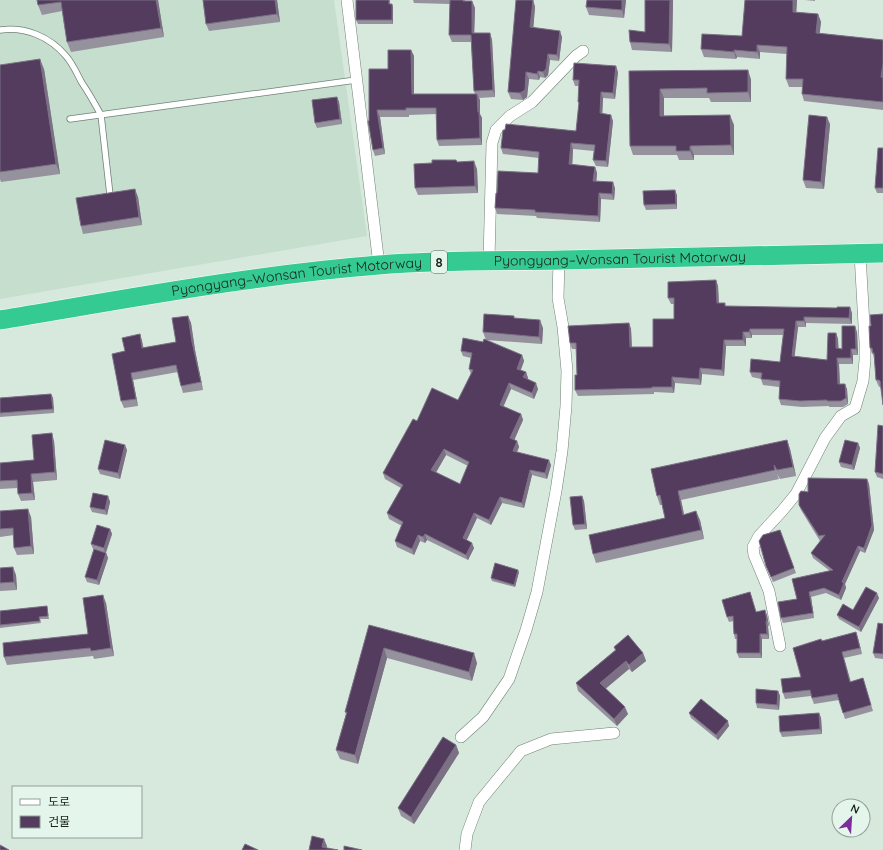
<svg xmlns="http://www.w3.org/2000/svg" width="883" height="850" font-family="Quicksand,'Noto Sans KR',sans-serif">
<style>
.built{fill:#c5dece}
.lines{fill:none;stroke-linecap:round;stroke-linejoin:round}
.service-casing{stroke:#718177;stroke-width:7}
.minor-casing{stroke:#718177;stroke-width:12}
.trunk-casing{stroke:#fff;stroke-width:20}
.service{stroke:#fff;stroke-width:5.5}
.minor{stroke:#fff;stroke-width:11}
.trunk{stroke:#36ca93;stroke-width:19}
.wall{fill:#95929e;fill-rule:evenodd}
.shaded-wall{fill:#7b7084}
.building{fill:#533c5e;stroke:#7b7084;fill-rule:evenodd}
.labels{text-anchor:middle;stroke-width:4;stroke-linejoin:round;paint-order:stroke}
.shield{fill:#e4f6eb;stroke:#57605a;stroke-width:1}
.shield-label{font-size:13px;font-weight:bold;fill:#1a201c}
.street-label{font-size:14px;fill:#1a201c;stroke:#e4f6eb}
</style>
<rect width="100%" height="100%" fill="#d7e8dd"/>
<path class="built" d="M 0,0 L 334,0 L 367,236 L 0,299 Z"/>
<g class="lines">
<g class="service-casing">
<g id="service">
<path d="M 0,30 C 25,26 50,37 66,56 C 73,64 77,74 82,83 C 89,93 95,104 101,115 L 110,195"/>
<path d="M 70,119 L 356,80"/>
</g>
</g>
<g class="minor-casing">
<g id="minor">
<path d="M 347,0 L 379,265"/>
<path d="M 489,260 L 492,143 L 496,130 L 510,116 L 532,102 L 576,56 L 583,51"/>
<path d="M 780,646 L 769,591 L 754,555 L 753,547 L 759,536 L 782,511 L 796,494 L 825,438 L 841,416 L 855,408 L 863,381 L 865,360 L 865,343 L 860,254"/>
<path d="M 461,737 L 483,717 L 509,679 L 526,630 L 537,592 L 556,491 L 562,451 L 566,406 L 567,371 L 563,327 L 558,298 L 559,260"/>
<path d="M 465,850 L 467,834 L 479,802 L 521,751 L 551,739 L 614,733"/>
</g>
</g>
<g class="trunk-casing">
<g id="trunk">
<path id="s1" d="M 0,320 C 126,299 252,275 379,265 C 440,260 501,261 562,260 C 669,258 776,256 883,253"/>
</g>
</g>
<use href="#service" class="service"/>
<use href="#minor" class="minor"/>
<use href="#trunk" class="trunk"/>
</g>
<g class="wall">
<path d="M 37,0 L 158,0 L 164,37 L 71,52 L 67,42 L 62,11 L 42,15 L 38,5 Z"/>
<path d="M 277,0 L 280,22 L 209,31 L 206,24 Z"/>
<path d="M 356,0 L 390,0 L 390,4 L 392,4 L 393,7 L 393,24 L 358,24 L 356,20 Z"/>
<path d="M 413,0 L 465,0 L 465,1 L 472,1 L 475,8 L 474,33 L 490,33 L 492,40 L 495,97 L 479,98 L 480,100 L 480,114 L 482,118 L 482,145 L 439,146 L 437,140 L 436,114 L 409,115 L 409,117 L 380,117 L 385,154 L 375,156 L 373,150 L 369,121 L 388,69 L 411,50 L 414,56 L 414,94 L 475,94 L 474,91 L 471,42 L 452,42 L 449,35 L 450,4 L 414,3 Z"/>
<path d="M 533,0 L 535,7 L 533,27 L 562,37 L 559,61 L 550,60 L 548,75 L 545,78 L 540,77 L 539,80 L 529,79 L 527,97 L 523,100 L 511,99 L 508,92 Z"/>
<path d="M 626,0 L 624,18 L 589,15 L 586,7 Z"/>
<path d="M 673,0 L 672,52 L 632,50 L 630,42 L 645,32 Z"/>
<path d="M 745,0 L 797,0 L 796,12 L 818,14 L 821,22 L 819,33 L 883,40 L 883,110 L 804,101 L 802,94 L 803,87 L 789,87 L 786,79 L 787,54 L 760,52 L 760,59 L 737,57 L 736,59 L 704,57 L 701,49 L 742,36 Z"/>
<path d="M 805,0 L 815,0 L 815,1 Z"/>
<path d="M 0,65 L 44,69 L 60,174 L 1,182 L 0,179 Z"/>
<path d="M 748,70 L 751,80 L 751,102 L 711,102 L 709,98 L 664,98 L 664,116 L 734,125 L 734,155 L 694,155 L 694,160 L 679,160 L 677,155 L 633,155 L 630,146 L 629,71 Z"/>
<path d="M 618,72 L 615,99 L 603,98 L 602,114 L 613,121 L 608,167 L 596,166 L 593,160 L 594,151 L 573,149 L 572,165 L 595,167 L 597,173 L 596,181 L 615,188 L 614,200 L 601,199 L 600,222 L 537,218 L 536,216 L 497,214 L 495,208 L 497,193 L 538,173 L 539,158 L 503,154 L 501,148 L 576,131 L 579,104 L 578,102 L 579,86 L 575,86 L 573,80 Z"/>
<path d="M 337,97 L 339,102 L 342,124 L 317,128 L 315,123 Z"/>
<path d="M 830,124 L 824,189 L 806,188 L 803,180 Z"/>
<path d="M 883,148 L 883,193 L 877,193 L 875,188 Z"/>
<path d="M 456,160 L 457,162 L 477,169 L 478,193 L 418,195 L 415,188 L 432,163 Z"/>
<path d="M 677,195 L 677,209 L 646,210 L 644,205 Z"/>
<path d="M 138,197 L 142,225 L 83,234 L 81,226 Z"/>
<path d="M 716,280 L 718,286 L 719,303 L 726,306 L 852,313 L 852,324 L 806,323 L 806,327 L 798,327 L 794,356 L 827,360 L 836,333 L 838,339 L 838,348 L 842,349 L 857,332 L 858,355 L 853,355 L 853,364 L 839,364 L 840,384 L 847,389 L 848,404 L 843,407 L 829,407 L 829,406 L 802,407 L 781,405 L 779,399 L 779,387 L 763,385 L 761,379 L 752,377 L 750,372 L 780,362 L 783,335 L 752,335 L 752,338 L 746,338 L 746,346 L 726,346 L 724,376 L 702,374 L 701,385 L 675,383 L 674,393 L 654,392 L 654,394 L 578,396 L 575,390 L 577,375 L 576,349 L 572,349 L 570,343 L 629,323 L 631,329 L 632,347 L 653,347 L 674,319 L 674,304 L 671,304 L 668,298 Z"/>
<path d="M 188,316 L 191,323 L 195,350 L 203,390 L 183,393 L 181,386 L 178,372 L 133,380 L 138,406 L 124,408 L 121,401 L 125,351 L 140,334 L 142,341 L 143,348 L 176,342 Z"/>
<path d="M 514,316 L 514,318 L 543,328 L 542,344 L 486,340 L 483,332 Z"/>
<path d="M 871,326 L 881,386 L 879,387 L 876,380 L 874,357 L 873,354 L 872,354 L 870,348 Z"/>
<path d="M 461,351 L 522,355 L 524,361 L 521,370 L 526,372 L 528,378 L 527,379 L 538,389 L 534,399 L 511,389 L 503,406 L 521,414 L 523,420 L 514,439 L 517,441 L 519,447 L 517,452 L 551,465 L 547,479 L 532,475 L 524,508 L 502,503 L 491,525 L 477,518 L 466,540 L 474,548 L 468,560 L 427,540 L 425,543 L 420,541 L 414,555 L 397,547 L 395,541 L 402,526 L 389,519 L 387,513 L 401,488 L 385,479 L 383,473 L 417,421 L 458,400 L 471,374 L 469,369 L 471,358 L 463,356 ZM 446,455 L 468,466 L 460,484 L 436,472 Z"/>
<path d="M 51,394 L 53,398 L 54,413 L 0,417 L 0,398 Z"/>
<path d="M 883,426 L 883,479 L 877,477 L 875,472 Z"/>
<path d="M 787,440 L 790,449 L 796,476 L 780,479 L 777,474 L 779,479 L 681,500 L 684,514 L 700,520 L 704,539 L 596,563 L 593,554 L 665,518 L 662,505 L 660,505 L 657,496 Z"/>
<path d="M 54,441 L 57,480 L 33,482 L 35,500 L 21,501 L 18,494 L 18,488 L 0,489 L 0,463 L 34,460 Z"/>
<path d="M 858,443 L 860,448 L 854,470 L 841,467 L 839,462 Z"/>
<path d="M 127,450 L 120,479 L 100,474 L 98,469 Z"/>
<path d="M 867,479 L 869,484 L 874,530 L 865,553 L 860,551 L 845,584 L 846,588 L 841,600 L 826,593 L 811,597 L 814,618 L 783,623 L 781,618 L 830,571 L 813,558 L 811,553 L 820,541 L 801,510 L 799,505 L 808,492 Z"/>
<path d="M 108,496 L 110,502 L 107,515 L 92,512 L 90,507 Z"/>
<path d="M 582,496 L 584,501 L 587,529 L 575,530 L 573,525 Z"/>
<path d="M 0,511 L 31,517 L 34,554 L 17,555 L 14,548 L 14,535 L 0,537 Z"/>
<path d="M 110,529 L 112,534 L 106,553 L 108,558 L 99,585 L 87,582 L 85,577 L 94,550 L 93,549 L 91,544 Z"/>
<path d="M 780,530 L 796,573 L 773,582 L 766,566 Z"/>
<path d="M 0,568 L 16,575 L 17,590 L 0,591 Z"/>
<path d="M 519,572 L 515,587 L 492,581 L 491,578 Z"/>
<path d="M 750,592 L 756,612 L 767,615 L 769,626 L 768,626 L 769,639 L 762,639 L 762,658 L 739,658 L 737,653 L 737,639 L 735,639 L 734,634 L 733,621 L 729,622 L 727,617 Z"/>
<path d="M 879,598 L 861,632 L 839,619 L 837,615 L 853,610 Z"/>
<path d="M 106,603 L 114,656 L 94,659 L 93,656 L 7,665 L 4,657 L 88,634 Z"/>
<path d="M 47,606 L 49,619 L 40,619 L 41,623 L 0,628 L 0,611 Z"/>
<path d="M 883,624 L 883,659 L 875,658 L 873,653 Z"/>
<path d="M 369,625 L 477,663 L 472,681 L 387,658 L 358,764 L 340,759 L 336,750 L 346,714 L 345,712 Z"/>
<path d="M 856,632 L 862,654 L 844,658 L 851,682 L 863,678 L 873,711 L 845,719 L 839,700 L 814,704 L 811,696 L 785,699 L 783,693 L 801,677 L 822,641 Z"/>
<path d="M 614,647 L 643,653 L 646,661 L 632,672 L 629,669 L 605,688 L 628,714 L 617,726 L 578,691 L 576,683 L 615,650 Z"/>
<path d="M 778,691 L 780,696 L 779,710 L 757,708 L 756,703 Z"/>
<path d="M 689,713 L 729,726 L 718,740 L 691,718 Z"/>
<path d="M 819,713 L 821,718 L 822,734 L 782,737 L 780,732 Z"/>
<path d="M 456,745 L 459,753 L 414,824 L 401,816 L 398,808 Z"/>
</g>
<g class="shaded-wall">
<path d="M 156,0 L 158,0 L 164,37 L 161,28 Z"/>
<path d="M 275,0 L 277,0 L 280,22 L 277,14 Z"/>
<path d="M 533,0 L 535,7 L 533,33 L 530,27 Z"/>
<path d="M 622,0 L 626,0 L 624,18 L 622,10 Z"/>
<path d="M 670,0 L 673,0 L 672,52 L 669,44 Z"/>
<path d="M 793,0 L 797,0 L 796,19 L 793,12 Z"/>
<path d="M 472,1 L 475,8 L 474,41 L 472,33 Z"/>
<path d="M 392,4 L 393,7 L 393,24 L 392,20 Z"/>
<path d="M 818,14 L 821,22 L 819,40 L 816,33 Z"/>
<path d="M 560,31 L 562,37 L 559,61 L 557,55 Z"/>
<path d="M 490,33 L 492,40 L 495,97 L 493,90 Z"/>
<path d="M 757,45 L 760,52 L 760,59 L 757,52 Z"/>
<path d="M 411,50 L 414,56 L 414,101 L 412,94 Z"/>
<path d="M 734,50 L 737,57 L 736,59 L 734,52 Z"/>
<path d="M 548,54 L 550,60 L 548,75 L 545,78 L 543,72 Z"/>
<path d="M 40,59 L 44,69 L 60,174 L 56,164 Z"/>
<path d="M 883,63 L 883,82 L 881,77 Z"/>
<path d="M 616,66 L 618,72 L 615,99 L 613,93 Z"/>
<path d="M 748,70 L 751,80 L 751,102 L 748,92 Z"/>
<path d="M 538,71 L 540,77 L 539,80 L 537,74 Z"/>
<path d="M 526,72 L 529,79 L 527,97 L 523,100 L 520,93 Z"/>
<path d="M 660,89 L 664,98 L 664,125 L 660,116 Z"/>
<path d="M 601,92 L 603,98 L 602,119 L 600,113 Z"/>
<path d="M 477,94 L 480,100 L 480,114 L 482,118 L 482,145 L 480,138 L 478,112 Z"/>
<path d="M 337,97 L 339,102 L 342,124 L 340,119 Z"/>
<path d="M 377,110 L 380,117 L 385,154 L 383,148 Z"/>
<path d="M 611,115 L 613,121 L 608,167 L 606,161 Z"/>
<path d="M 730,115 L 734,125 L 734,155 L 731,145 Z"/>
<path d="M 827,117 L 830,124 L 824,189 L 821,182 Z"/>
<path d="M 571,143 L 573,149 L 572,170 L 569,164 Z"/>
<path d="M 690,146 L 694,155 L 694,160 L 690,151 Z"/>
<path d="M 474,161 L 477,169 L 478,193 L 475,186 Z"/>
<path d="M 595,167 L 597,173 L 596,187 L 593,181 Z"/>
<path d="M 613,182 L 615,188 L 614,200 L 612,194 Z"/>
<path d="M 135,189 L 138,197 L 142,225 L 139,217 Z"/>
<path d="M 675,190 L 677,195 L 677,209 L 676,204 Z"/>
<path d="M 599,193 L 601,199 L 600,222 L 598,216 Z"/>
<path d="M 716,280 L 718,286 L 719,309 L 717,303 Z"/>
<path d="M 850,307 L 852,313 L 852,324 L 849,318 Z"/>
<path d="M 188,316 L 191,323 L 195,350 L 203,390 L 201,382 L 192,342 Z"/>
<path d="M 804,317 L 806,323 L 806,327 L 804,321 Z"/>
<path d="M 540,320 L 543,328 L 542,344 L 539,337 Z"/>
<path d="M 796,321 L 798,327 L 794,362 L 792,356 Z"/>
<path d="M 629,323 L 631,329 L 632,353 L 630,347 Z"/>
<path d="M 855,326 L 857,332 L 858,355 L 856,349 Z"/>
<path d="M 750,329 L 752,335 L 752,338 L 749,332 Z"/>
<path d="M 743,332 L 746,338 L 746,346 L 743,340 Z"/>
<path d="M 836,333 L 838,339 L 839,354 L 836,348 Z"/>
<path d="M 140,334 L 142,341 L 145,355 L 142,348 Z"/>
<path d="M 724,340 L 726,346 L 724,376 L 722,370 Z"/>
<path d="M 851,349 L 853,355 L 853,364 L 851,358 Z"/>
<path d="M 522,355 L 524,361 L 519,374 L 517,369 Z"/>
<path d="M 837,358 L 839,364 L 840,390 L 838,384 Z"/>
<path d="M 700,368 L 702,374 L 701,385 L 699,379 Z"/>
<path d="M 526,372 L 528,378 L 525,383 L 523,377 Z"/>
<path d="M 131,373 L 133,380 L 138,406 L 136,399 Z"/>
<path d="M 672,377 L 675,383 L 674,393 L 672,387 Z"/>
<path d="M 509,383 L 511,389 L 502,410 L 500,405 Z"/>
<path d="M 536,383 L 538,389 L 534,399 L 532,393 Z"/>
<path d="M 845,384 L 847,389 L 848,404 L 846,398 Z"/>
<path d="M 51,394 L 53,398 L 54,413 L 53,409 Z"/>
<path d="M 521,414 L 523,420 L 513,443 L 510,438 Z"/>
<path d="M 52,433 L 54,441 L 57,480 L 55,472 Z"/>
<path d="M 787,440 L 790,449 L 796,476 L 793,467 Z"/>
<path d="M 517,441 L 519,447 L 515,456 L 513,451 Z"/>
<path d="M 858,443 L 860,448 L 854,470 L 852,465 Z"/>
<path d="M 125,445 L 127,450 L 120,479 L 118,473 Z"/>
<path d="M 444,449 L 446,455 L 434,476 L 431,470 Z"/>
<path d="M 549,460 L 551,465 L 547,479 L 545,473 Z"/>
<path d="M 530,470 L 532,475 L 524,508 L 522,503 Z"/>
<path d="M 31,474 L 33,482 L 35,500 L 32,493 Z"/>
<path d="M 867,479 L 869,484 L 874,530 L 865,553 L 864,548 Z"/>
<path d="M 678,491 L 681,500 L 686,524 L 683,515 Z"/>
<path d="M 108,496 L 110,502 L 107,515 L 105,510 Z"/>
<path d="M 582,496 L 584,501 L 587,529 L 585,524 Z"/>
<path d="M 500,497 L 502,503 L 491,525 L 489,520 Z"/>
<path d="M 28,509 L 31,517 L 34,554 L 31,546 Z"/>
<path d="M 696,511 L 700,520 L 704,539 L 701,530 Z"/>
<path d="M 474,513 L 477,518 L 465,544 L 463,538 Z"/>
<path d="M 110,529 L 112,534 L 105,554 L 104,548 Z"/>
<path d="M 425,534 L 427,540 L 425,543 L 423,537 Z"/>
<path d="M 418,535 L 420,541 L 414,555 L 412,549 Z"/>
<path d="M 472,543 L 474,548 L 468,560 L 466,555 Z"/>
<path d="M 858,546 L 860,551 L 845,584 L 846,588 L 841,600 L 839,595 L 842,582 Z"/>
<path d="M 106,553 L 108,558 L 99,585 L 97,580 Z"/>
<path d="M 13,567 L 16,575 L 17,590 L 14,582 Z"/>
<path d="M 518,570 L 519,572 L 515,587 L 514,585 Z"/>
<path d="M 809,592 L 811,597 L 814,618 L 813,613 Z"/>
<path d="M 877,593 L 879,598 L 861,632 L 859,627 Z"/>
<path d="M 103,595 L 106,603 L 114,656 L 111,648 Z"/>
<path d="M 765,610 L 767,615 L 769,626 L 767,621 Z"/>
<path d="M 766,621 L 768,626 L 769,639 L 767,634 Z"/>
<path d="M 856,632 L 858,638 L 862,654 L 860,648 Z"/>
<path d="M 760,634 L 762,639 L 762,658 L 760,653 Z"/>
<path d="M 384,648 L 387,658 L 358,764 L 355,755 Z"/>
<path d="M 474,653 L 477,663 L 472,681 L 469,672 Z"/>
<path d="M 643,653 L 646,661 L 632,672 L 629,665 Z"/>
<path d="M 626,661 L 629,669 L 603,691 L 600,683 Z"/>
<path d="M 778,691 L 780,696 L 779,710 L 777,705 Z"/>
<path d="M 625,707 L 628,714 L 617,726 L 614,719 Z"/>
<path d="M 819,713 L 821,718 L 822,734 L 820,729 Z"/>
<path d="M 728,721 L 729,726 L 718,740 L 716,735 Z"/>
<path d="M 456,745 L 459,753 L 414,824 L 411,817 Z"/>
<path d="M 324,839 L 327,846 L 326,850 L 322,847 Z"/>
</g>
<g class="building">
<path d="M 37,0 L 156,0 L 161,28 L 67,42 L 61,2 L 38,5 Z"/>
<path d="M 203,0 L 275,0 L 277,14 L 206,24 Z"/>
<path d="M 356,0 L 389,0 L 389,4 L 392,4 L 392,20 L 356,20 Z"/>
<path d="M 450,0 L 463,0 L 463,1 L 472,1 L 472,33 L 490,33 L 493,90 L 474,91 L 471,35 L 449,35 Z"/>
<path d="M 516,0 L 533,0 L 530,27 L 560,31 L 557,55 L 548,54 L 546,69 L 543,72 L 538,71 L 537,74 L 526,72 L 525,90 L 520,93 L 508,92 Z"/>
<path d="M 587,0 L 622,0 L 622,10 L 586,7 Z"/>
<path d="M 645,0 L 670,0 L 669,44 L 630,42 L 629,30 L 645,32 Z"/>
<path d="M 745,0 L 793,0 L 793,12 L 818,14 L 816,33 L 883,40 L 883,63 L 881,77 L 883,78 L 883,102 L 802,94 L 803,79 L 786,79 L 787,47 L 757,45 L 757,52 L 734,50 L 734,52 L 701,49 L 702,34 L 742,36 Z"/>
<path d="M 388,50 L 411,50 L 412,94 L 477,94 L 478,112 L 479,112 L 480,138 L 437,140 L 436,108 L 406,108 L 406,110 L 377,110 L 383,148 L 373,150 L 368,121 L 369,121 L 369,69 L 388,69 Z"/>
<path d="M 40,59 L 56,164 L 0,172 L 0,65 Z"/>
<path d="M 574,63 L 616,66 L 613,93 L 601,92 L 600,113 L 611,115 L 606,161 L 593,160 L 595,145 L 571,143 L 569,164 L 595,167 L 593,181 L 613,182 L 612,194 L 599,193 L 598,216 L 535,212 L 535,210 L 495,208 L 496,193 L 497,193 L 498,171 L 538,173 L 539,152 L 501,148 L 503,130 L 505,130 L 506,124 L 576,131 L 579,102 L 578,102 L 579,80 L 573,80 Z"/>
<path d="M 748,70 L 748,92 L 707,93 L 707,88 L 660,89 L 660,116 L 730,115 L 731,145 L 690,146 L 690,151 L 676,151 L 676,146 L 630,146 L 629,71 Z"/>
<path d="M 337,97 L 340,119 L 315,123 L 312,100 Z"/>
<path d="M 809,115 L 827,117 L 821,182 L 803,180 Z"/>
<path d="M 878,148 L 883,148 L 883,188 L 875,188 Z"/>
<path d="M 432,160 L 456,160 L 457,162 L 474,161 L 475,186 L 415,188 L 414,164 L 432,163 Z"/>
<path d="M 135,189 L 139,217 L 81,226 L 76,198 Z"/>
<path d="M 675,190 L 676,204 L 644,205 L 643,191 Z"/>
<path d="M 716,280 L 717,303 L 725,303 L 725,306 L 837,308 L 837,307 L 850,307 L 849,318 L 804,317 L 804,321 L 796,321 L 792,356 L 827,360 L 828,333 L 836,333 L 836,348 L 842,349 L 842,326 L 855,326 L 856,349 L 851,349 L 851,358 L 837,358 L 838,384 L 845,384 L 846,398 L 841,401 L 827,401 L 827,400 L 800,401 L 779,399 L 780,381 L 761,379 L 762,373 L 750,372 L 751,359 L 780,362 L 784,329 L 750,329 L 749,332 L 743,332 L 743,340 L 724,340 L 722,370 L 700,368 L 699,379 L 672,377 L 672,387 L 652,387 L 652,388 L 575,390 L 575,375 L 577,375 L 576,343 L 570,343 L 568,326 L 629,323 L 630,347 L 653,347 L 653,319 L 674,319 L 674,298 L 668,298 L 668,282 Z"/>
<path d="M 484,314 L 514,316 L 514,318 L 540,320 L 539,337 L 483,332 Z"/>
<path d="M 883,314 L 883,405 L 880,381 L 879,380 L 876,380 L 874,353 L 873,353 L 872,348 L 870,348 L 869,326 L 871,326 L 870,315 Z"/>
<path d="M 188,316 L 192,342 L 201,382 L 181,386 L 176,365 L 131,373 L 136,399 L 121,401 L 112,354 L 125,351 L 122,338 L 140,334 L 142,348 L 176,342 L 172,318 Z"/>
<path d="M 463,338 L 483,342 L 484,339 L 522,355 L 517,369 L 526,372 L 523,377 L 536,383 L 532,393 L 509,383 L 500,405 L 521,414 L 510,438 L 517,441 L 513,451 L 549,460 L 545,473 L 530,470 L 522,503 L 500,497 L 489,520 L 474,513 L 463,538 L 472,543 L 466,555 L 425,534 L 423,537 L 418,535 L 412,549 L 395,541 L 403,522 L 387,513 L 403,485 L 383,473 L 413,419 L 417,421 L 432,388 L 458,400 L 473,370 L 469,369 L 472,353 L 461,351 ZM 444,449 L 469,462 L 460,484 L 431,470 Z"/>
<path d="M 51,394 L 53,409 L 0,413 L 0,398 Z"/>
<path d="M 878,425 L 883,426 L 883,474 L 875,472 Z"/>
<path d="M 52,433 L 55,472 L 31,474 L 32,493 L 18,494 L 17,480 L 0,481 L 0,463 L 34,460 L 32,435 Z"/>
<path d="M 105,440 L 125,445 L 118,473 L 98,469 Z"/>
<path d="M 787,440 L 793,467 L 777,470 L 774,465 L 775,470 L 678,491 L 683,515 L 696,511 L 701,530 L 593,554 L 589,535 L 665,518 L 660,495 L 657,496 L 651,469 Z"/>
<path d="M 845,440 L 858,443 L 852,465 L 839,462 Z"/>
<path d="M 808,478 L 867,479 L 872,525 L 864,548 L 858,546 L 842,582 L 844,583 L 839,595 L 824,588 L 809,592 L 813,613 L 781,618 L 778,602 L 797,599 L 792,579 L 833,570 L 811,553 L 825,535 L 819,536 L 799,505 L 799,494 L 801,491 L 808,492 Z"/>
<path d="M 93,493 L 108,496 L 105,510 L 90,507 Z"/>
<path d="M 582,496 L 585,524 L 573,525 L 570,497 Z"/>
<path d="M 28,509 L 31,546 L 14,548 L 13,528 L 0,529 L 0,511 Z"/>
<path d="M 97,525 L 110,529 L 104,548 L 91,544 Z"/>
<path d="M 780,530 L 794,568 L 771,577 L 766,566 L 759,541 L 763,535 Z"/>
<path d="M 94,549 L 106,553 L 97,580 L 85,577 Z"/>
<path d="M 495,563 L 518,570 L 514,585 L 491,578 Z"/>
<path d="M 13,567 L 14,582 L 0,583 L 0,568 Z"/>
<path d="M 866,587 L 877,593 L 859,627 L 837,615 L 843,604 L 853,610 Z"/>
<path d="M 750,592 L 756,612 L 765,610 L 767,621 L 766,621 L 767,634 L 760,634 L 760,653 L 737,653 L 737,634 L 734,634 L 733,616 L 727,617 L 722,600 Z"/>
<path d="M 103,595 L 111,648 L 91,651 L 90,648 L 4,657 L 3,643 L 88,634 L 83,598 Z"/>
<path d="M 47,606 L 48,616 L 39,617 L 40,621 L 0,625 L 0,611 Z"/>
<path d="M 878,623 L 883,624 L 883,654 L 873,653 Z"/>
<path d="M 369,625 L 474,653 L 469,672 L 384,648 L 355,755 L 336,750 L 347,712 L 345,712 Z"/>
<path d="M 856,632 L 860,648 L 842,652 L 850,682 L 863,678 L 871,705 L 843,713 L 837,694 L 812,698 L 810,690 L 783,693 L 781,679 L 801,677 L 793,648 L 821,639 L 822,641 Z"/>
<path d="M 628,635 L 643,653 L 629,665 L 626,661 L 600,683 L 625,707 L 614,719 L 576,683 L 616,650 L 614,647 Z"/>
<path d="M 756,689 L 778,691 L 777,705 L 756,703 Z"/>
<path d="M 701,699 L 728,721 L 716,735 L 689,713 Z"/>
<path d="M 819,713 L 820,729 L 780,732 L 779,716 Z"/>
<path d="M 443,737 L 456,745 L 411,817 L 398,808 Z"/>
<path d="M 312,836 L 324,839 L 322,847 L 338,850 L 309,850 Z"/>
<path d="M 245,844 L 258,850 L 242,850 Z"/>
<path d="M 0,845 L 9,850 L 0,850 Z"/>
<path d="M 344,846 L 362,850 L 344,850 Z"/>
</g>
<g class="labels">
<rect class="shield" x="431" y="251" width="16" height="22" rx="3"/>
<g class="shield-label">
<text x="439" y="267">8</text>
</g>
<g class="street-label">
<text dy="5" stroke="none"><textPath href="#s1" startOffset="624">Pyongyang–Wonsan Tourist Motorway</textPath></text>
<text dy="5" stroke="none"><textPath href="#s1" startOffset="300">Pyongyang–Wonsan Tourist Motorway</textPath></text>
</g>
</g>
<rect x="12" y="786" width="130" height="52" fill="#e4f6eb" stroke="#93a098"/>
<rect x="20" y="799" width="20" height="6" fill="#ffffff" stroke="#93a098"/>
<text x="48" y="806" font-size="12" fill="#1a201c">도로</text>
<rect x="20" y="816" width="20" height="12" fill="#533c5e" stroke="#93a098"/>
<text x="48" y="826" font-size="12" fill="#1a201c">건물</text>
<g transform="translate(851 818) rotate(25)"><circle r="19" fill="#e4f6eb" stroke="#93a098"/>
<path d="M0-3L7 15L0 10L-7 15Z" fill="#7c2c9c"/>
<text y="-6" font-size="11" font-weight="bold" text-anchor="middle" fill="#1a201c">N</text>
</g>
</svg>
